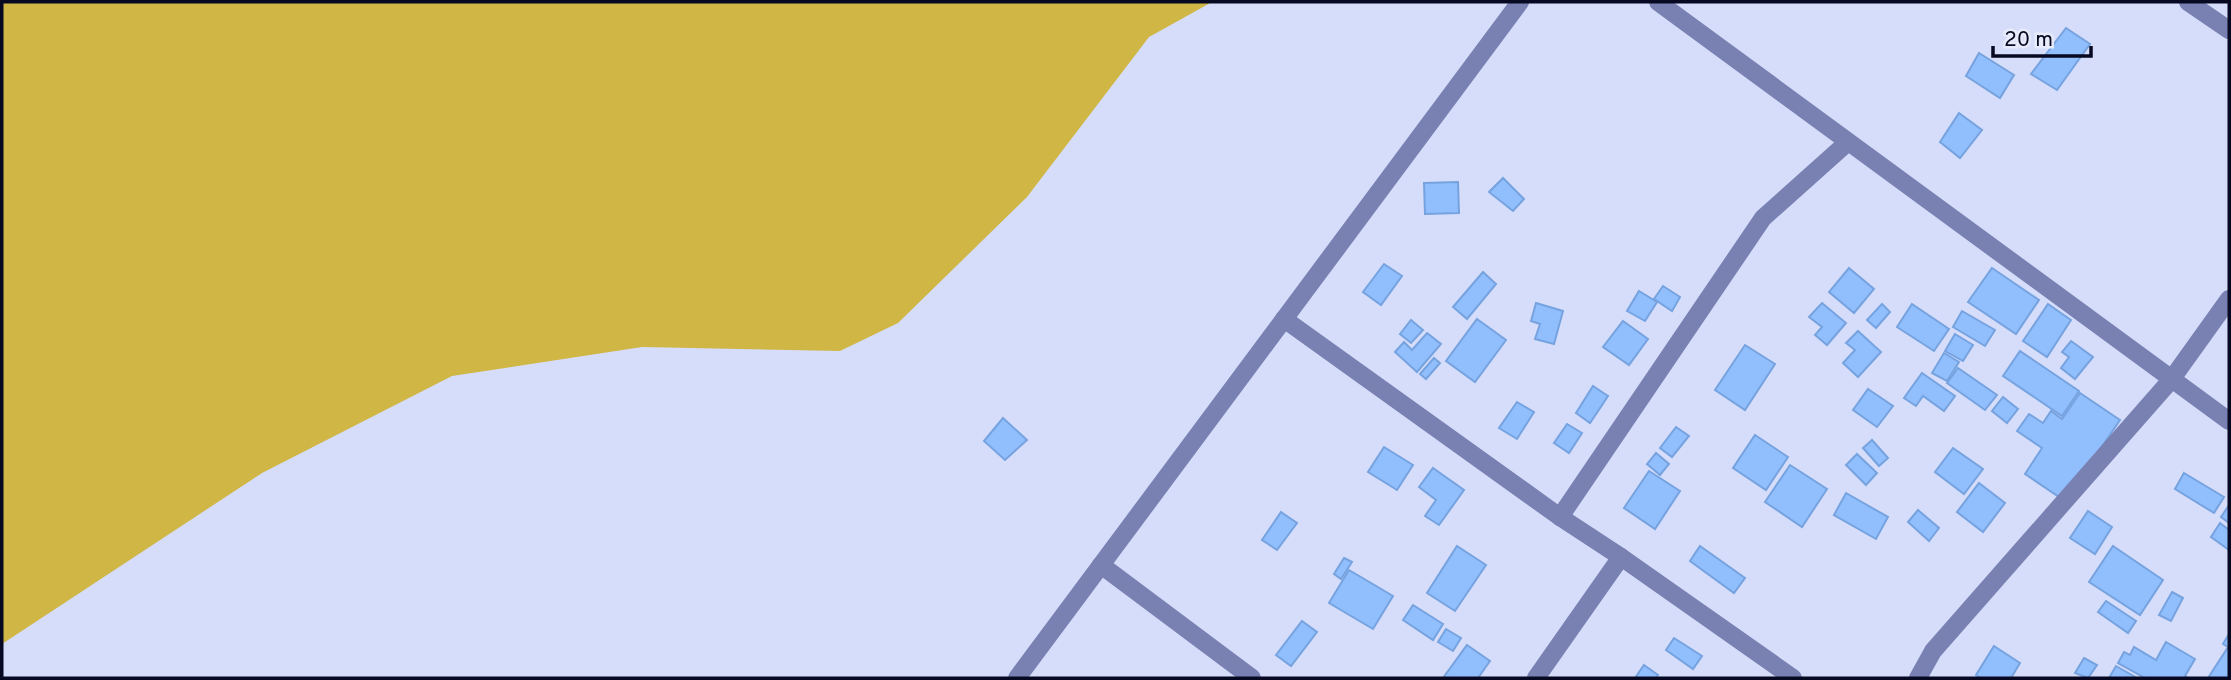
<svg xmlns="http://www.w3.org/2000/svg" width="2231" height="680" font-family="Overpass,sans-serif">
<style>
.water{fill:#cfb645}
.building{fill:#91bffe;stroke:#76a3df;stroke-width:2}
.lines{fill:none;stroke-linecap:round;stroke-linejoin:round}
.minor{stroke:#7881b2;stroke-width:18}
</style>
<rect width="100%" height="100%" fill="#d6ddfa"/>
<path class="water" d="M 2,2 L 1212,2 L 1149,37 L 1027,197 L 898,323 L 840,351 L 642,347 L 452,376 L 262,473 L 2,644 Z"/>
<g class="building">
<path d="M 2066,28 L 2090,44 L 2057,90 L 2031,74 Z"/>
<path d="M 1979,53 L 2014,75 L 2000,98 L 1966,76 Z"/>
<path d="M 1959,113 L 1982,130 L 1960,158 L 1940,142 Z"/>
<path d="M 1503,178 L 1524,199 L 1513,211 L 1489,192 Z"/>
<path d="M 1458,182 L 1459,213 L 1425,214 L 1424,183 Z"/>
<path d="M 1384,264 L 1402,276 L 1381,305 L 1363,292 Z"/>
<path d="M 1849,268 L 1874,289 L 1854,313 L 1829,292 Z"/>
<path d="M 1992,268 L 2039,300 L 2016,334 L 1968,302 Z"/>
<path d="M 1483,272 L 1496,284 L 1467,319 L 1453,307 Z"/>
<path d="M 1663,286 L 1680,297 L 1672,311 L 1654,299 Z"/>
<path d="M 1639,291 L 1657,302 L 1645,321 L 1627,311 Z"/>
<path d="M 1536,303 L 1563,311 L 1554,344 L 1535,339 L 1540,324 L 1531,321 Z"/>
<path d="M 1822,303 L 1846,323 L 1827,345 L 1815,335 L 1822,327 L 1809,317 Z"/>
<path d="M 1882,304 L 1890,312 L 1876,328 L 1867,320 Z"/>
<path d="M 1912,304 L 1949,329 L 1934,351 L 1897,327 Z"/>
<path d="M 2048,304 L 2071,320 L 2047,357 L 2023,341 Z"/>
<path d="M 1962,311 L 1995,330 L 1985,346 L 1953,327 Z"/>
<path d="M 1477,319 L 1506,340 L 1475,382 L 1446,361 Z"/>
<path d="M 1411,320 L 1423,330 L 1411,343 L 1400,334 Z"/>
<path d="M 1623,321 L 1648,339 L 1629,365 L 1603,347 Z"/>
<path d="M 1858,331 L 1881,352 L 1858,377 L 1843,363 L 1855,350 L 1846,343 Z"/>
<path d="M 1427,333 L 1441,344 L 1417,372 L 1395,352 L 1404,342 L 1412,350 Z"/>
<path d="M 1955,334 L 1973,345 L 1963,361 L 1945,351 Z"/>
<path d="M 2071,341 L 2093,357 L 2075,379 L 2061,368 L 2069,357 L 2062,352 Z"/>
<path d="M 1745,345 L 1775,364 L 1745,410 L 1715,390 Z"/>
<path d="M 2020,351 L 2079,391 L 2062,416 L 2003,376 Z"/>
<path d="M 1944,353 L 1959,362 L 1947,381 L 1932,373 Z"/>
<path d="M 1434,358 L 1440,363 L 1426,379 L 1420,374 Z"/>
<path d="M 1958,368 L 1997,395 L 1985,410 L 1947,383 Z"/>
<path d="M 1922,373 L 1955,396 L 1944,411 L 1923,396 L 1916,406 L 1904,398 Z"/>
<path d="M 1593,386 L 1608,396 L 1590,423 L 1576,413 Z"/>
<path d="M 1868,389 L 1893,406 L 1877,427 L 1853,410 Z"/>
<path d="M 2080,393 L 2120,420 L 2065,501 L 2025,474 L 2042,448 L 2017,431 L 2029,414 L 2043,423 L 2051,411 L 2062,419 Z"/>
<path d="M 2003,397 L 2018,409 L 2007,423 L 1992,411 Z"/>
<path d="M 1517,402 L 1534,412 L 1517,439 L 1499,428 Z"/>
<path d="M 1003,418 L 1027,440 L 1005,460 L 984,441 Z"/>
<path d="M 1567,424 L 1582,433 L 1569,453 L 1554,443 Z"/>
<path d="M 1676,427 L 1689,436 L 1672,457 L 1660,448 Z"/>
<path d="M 1755,435 L 1788,457 L 1766,490 L 1733,468 Z"/>
<path d="M 1872,440 L 1888,458 L 1879,466 L 1863,448 Z"/>
<path d="M 1384,447 L 1413,465 L 1397,490 L 1368,472 Z"/>
<path d="M 1953,448 L 1983,469 L 1964,494 L 1935,472 Z"/>
<path d="M 1656,453 L 1669,464 L 1660,475 L 1647,464 Z"/>
<path d="M 1857,454 L 1877,473 L 1866,485 L 1846,465 Z"/>
<path d="M 1790,465 L 1827,489 L 1802,527 L 1765,502 Z"/>
<path d="M 1433,468 L 1464,490 L 1439,525 L 1425,516 L 1436,500 L 1419,487 Z"/>
<path d="M 1649,471 L 1680,491 L 1655,529 L 1624,508 Z"/>
<path d="M 2184,473 L 2224,497 L 2214,513 L 2175,489 Z"/>
<path d="M 1979,483 L 2005,503 L 1983,532 L 1957,512 Z"/>
<path d="M 1846,493 L 1888,517 L 1876,539 L 1834,515 Z"/>
<path d="M 2229,505 L 2229,523 L 2221,517 Z"/>
<path d="M 1918,510 L 1939,528 L 1929,541 L 1908,522 Z"/>
<path d="M 2088,511 L 2112,527 L 2095,554 L 2070,538 Z"/>
<path d="M 1281,512 L 1297,523 L 1277,550 L 1262,540 Z"/>
<path d="M 2220,523 L 2229,530 L 2229,550 L 2211,537 Z"/>
<path d="M 1457,546 L 1486,565 L 1455,611 L 1427,593 Z"/>
<path d="M 1700,546 L 1745,578 L 1734,593 L 1690,561 Z"/>
<path d="M 2113,546 L 2163,580 L 2140,615 L 2089,582 Z"/>
<path d="M 1344,558 L 1352,562 L 1341,579 L 1334,574 Z"/>
<path d="M 1349,570 L 1393,596 L 1373,629 L 1329,603 Z"/>
<path d="M 2172,592 L 2183,598 L 2171,621 L 2159,615 Z"/>
<path d="M 2106,601 L 2136,621 L 2128,633 L 2098,612 Z"/>
<path d="M 1413,605 L 1443,624 L 1433,640 L 1403,620 Z"/>
<path d="M 1302,621 L 1317,632 L 1291,666 L 1276,655 Z"/>
<path d="M 1446,629 L 1461,638 L 1453,651 L 1438,642 Z"/>
<path d="M 2229,634 L 2229,678 L 2208,678 L 2228,647 L 2223,644 Z"/>
<path d="M 1674,638 L 1702,656 L 1693,669 L 1666,650 Z"/>
<path d="M 2166,642 L 2195,659 L 2185,676 L 2188,678 L 2145,678 L 2118,663 L 2124,652 L 2130,655 L 2134,647 L 2156,660 Z"/>
<path d="M 1467,645 L 1490,661 L 1478,678 L 1443,678 Z"/>
<path d="M 1994,646 L 2020,663 L 2011,678 L 1981,678 L 1976,675 Z"/>
<path d="M 2084,658 L 2097,665 L 2088,678 L 2075,673 Z"/>
<path d="M 1644,665 L 1658,675 L 1656,678 L 1635,678 Z"/>
<path d="M 2116,666 L 2137,678 L 2109,678 Z"/>
</g>
<g class="lines">
<g class="minor">
<path d="M 1658,2 L 2229,421"/>
<path d="M 2188,2 L 2229,30"/>
<path d="M 1284,319 L 1560,517 L 1621,557 L 1793,678"/>
<path d="M 1560,517 L 1763,218 L 1848,142"/>
<path d="M 1101,565 L 1252,678"/>
<path d="M 1017,678 L 1520,2"/>
<path d="M 1536,678 L 1621,557"/>
<path d="M 1918,678 L 1933,651 L 2171,380 L 2229,299"/>
</g>
</g>
<rect width="2231" height="680" fill="none" stroke="#070821" stroke-width="7"/>
<path d="M1993 46v10h98v-10" fill="none" stroke="#070821" stroke-width="3.5"/>
<text x="2004" y="46" font-size="21" fill="#070821" stroke="#e7ebf9" stroke-width="5" paint-order="stroke">20 m</text>
</svg>
